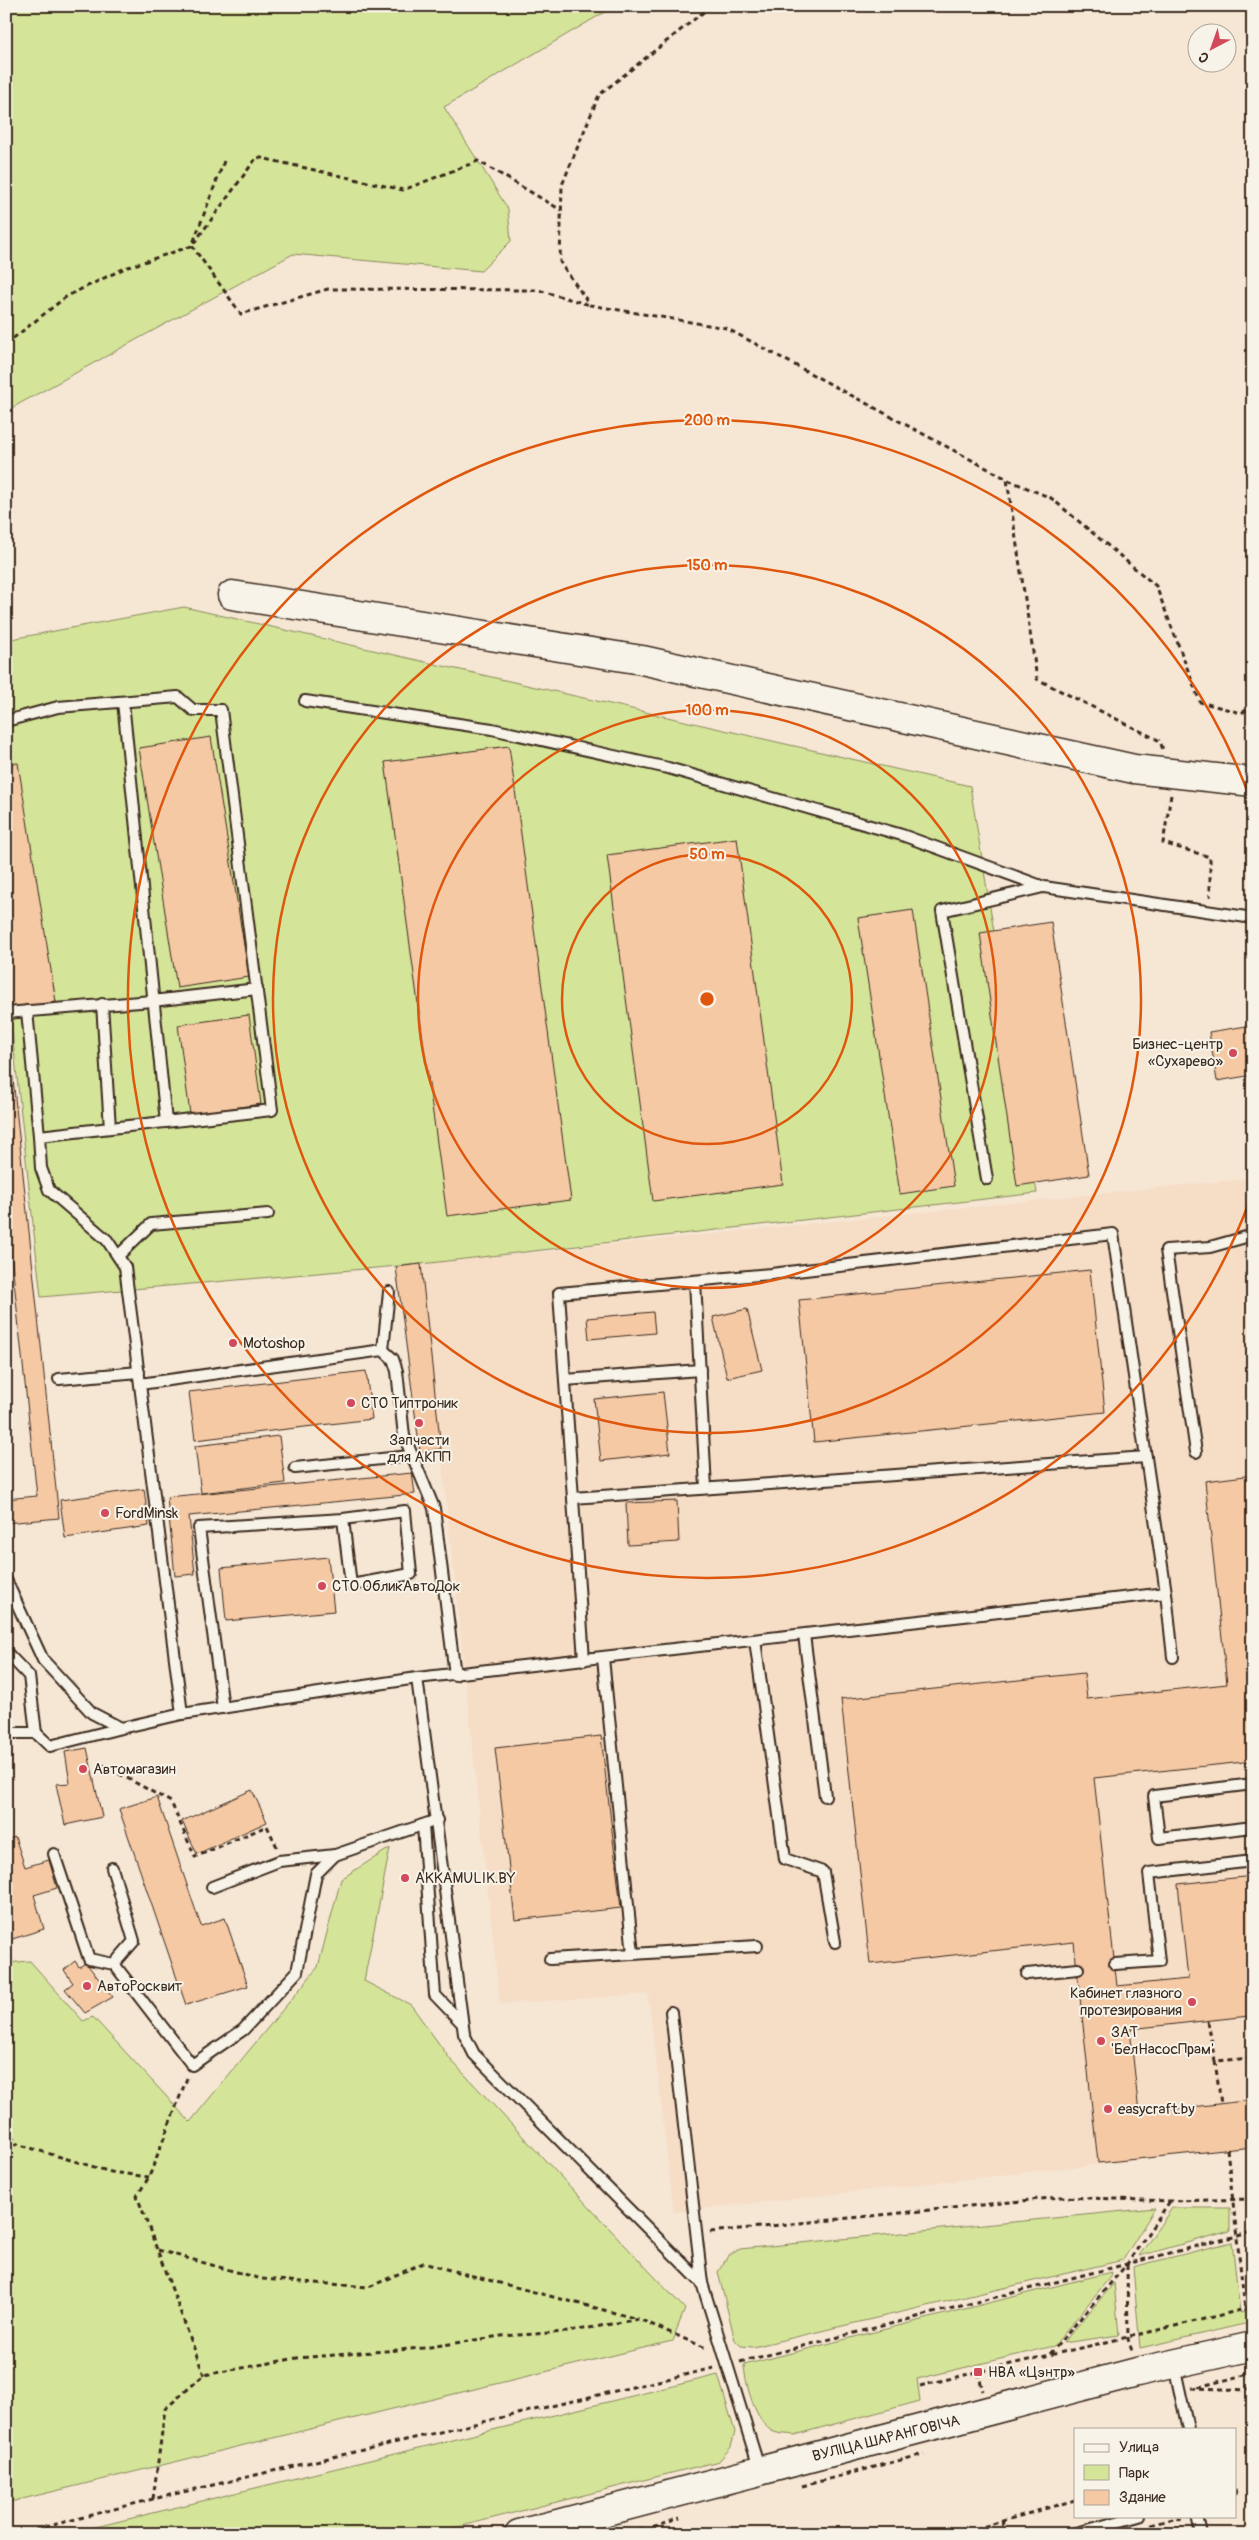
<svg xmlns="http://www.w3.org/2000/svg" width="1259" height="2540" font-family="Pangolin,sans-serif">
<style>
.built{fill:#f6ddc6}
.green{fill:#d4e599;stroke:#88885c}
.building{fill:#f5c9a4;stroke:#3b2a1e}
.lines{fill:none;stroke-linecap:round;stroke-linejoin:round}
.service-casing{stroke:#3b2a1e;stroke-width:14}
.secondary-casing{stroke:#3b2a1e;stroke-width:31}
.path{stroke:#3b2a1e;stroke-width:3;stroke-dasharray:5 4;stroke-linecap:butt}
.service{stroke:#f7f3e8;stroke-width:10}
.secondary{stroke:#f7f3e8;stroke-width:28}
.ring{fill:none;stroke:#df570d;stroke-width:2.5}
.poi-dot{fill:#d1495b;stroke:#f7f3e8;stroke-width:2}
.labels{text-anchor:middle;stroke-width:4;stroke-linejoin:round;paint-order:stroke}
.poi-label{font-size:15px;fill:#3b2a1e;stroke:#f7f3e8;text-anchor:start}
.street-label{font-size:15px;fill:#3b2a1e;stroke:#f7f3e8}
.centre{fill:#df570d;stroke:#f7f3e8;stroke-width:2.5}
.ring-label{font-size:15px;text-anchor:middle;font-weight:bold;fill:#df570d;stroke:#f7f3e8;stroke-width:4;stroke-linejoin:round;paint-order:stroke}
</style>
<rect width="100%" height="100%" fill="#f6e6d4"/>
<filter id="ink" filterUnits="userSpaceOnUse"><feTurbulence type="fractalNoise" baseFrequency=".02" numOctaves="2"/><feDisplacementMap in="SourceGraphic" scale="10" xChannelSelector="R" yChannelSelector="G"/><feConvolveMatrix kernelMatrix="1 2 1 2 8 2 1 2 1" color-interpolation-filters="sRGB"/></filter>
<g filter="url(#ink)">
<path class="built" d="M 1253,1178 L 1253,2147 L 674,2212 L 648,1994 L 500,2004 L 421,1264 Z"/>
<g class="green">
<path d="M 6,6 L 615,6 L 444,107 L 508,209 L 511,241 L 481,271 L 293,254 L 6,411 Z"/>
<path d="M 184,607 L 970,786 L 1037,1193 L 421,1264 L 41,1297 L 12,1031 L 6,1031 L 6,640 Z"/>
<path d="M 390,1848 L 364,1981 L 411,2005 L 450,2059 L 685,2309 L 672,2341 L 6,2503 L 6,1963 L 30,1961 L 83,2021 L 93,2017 L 190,2122 L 318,1967 L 341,1879 Z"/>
<path d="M 1155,2208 L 1123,2260 L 753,2347 L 741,2346 L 735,2340 L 718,2272 L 728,2256 L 740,2249 Z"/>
<path d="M 1172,2208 L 1230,2208 L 1230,2231 L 1139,2256 Z"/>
<path d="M 1232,2242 L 1240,2312 L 1253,2310 L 1253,2322 L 1140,2348 L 1133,2267 Z"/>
<path d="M 1111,2272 L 1110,2277 L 1054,2346 L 917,2379 L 920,2401 L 794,2435 C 788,2434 780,2434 774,2432 C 756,2425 745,2383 744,2365 Z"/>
<path d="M 1114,2283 L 1119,2335 L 1063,2343 Z"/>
<path d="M 718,2375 L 735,2432 L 731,2447 L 719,2461 L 430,2534 L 67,2534 Z"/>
</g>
<g class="building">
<path d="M 211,737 L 249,977 L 177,988 L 139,748 Z"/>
<path d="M 509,746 L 571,1200 L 447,1216 L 385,762 Z"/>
<path d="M 18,763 L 56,1002 L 6,1010 L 6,764 Z"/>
<path d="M 737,838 L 783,1184 L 653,1201 L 607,855 Z"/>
<path d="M 913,910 L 954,1186 L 900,1194 L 858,918 Z"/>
<path d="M 1051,922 L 1089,1175 L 1017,1186 L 980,933 Z"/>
<path d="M 249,1015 L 261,1104 L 190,1114 L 178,1025 Z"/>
<path d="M 1253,1025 L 1253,1075 L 1217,1081 L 1209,1032 Z"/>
<path d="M 10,1050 L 59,1518 L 6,1523 L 6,1499 L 37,1496 L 6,1206 L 6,1051 Z"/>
<path d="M 421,1264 L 441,1449 L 420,1452 L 396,1267 Z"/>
<path d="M 1090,1270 L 1105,1412 L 814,1442 L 799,1300 Z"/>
<path d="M 747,1309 L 762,1370 L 727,1378 L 713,1317 Z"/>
<path d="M 653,1312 L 655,1333 L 589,1339 L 587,1318 Z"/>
<path d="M 366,1371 L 372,1419 L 195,1440 L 189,1392 Z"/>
<path d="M 663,1392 L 670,1453 L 601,1461 L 594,1399 Z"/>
<path d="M 6,1425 L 10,1460 L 6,1460 Z"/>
<path d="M 279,1436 L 285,1483 L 201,1493 L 195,1446 Z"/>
<path d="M 412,1473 L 415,1494 L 189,1516 L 195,1574 L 175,1576 L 167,1497 Z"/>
<path d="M 1253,1475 L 1253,1761 L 1094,1778 L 1117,1986 L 1188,1979 L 1178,1884 L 1253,1876 L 1253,2048 L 1249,2016 L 1130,2029 L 1139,2113 L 1253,2100 L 1253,2147 L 1098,2163 L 1074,1942 L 870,1964 L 841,1699 L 1084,1673 L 1087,1699 L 1227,1684 L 1205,1481 Z"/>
<path d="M 144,1489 L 149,1526 L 65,1538 L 60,1500 Z"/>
<path d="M 677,1501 L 679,1542 L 628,1545 L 626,1503 Z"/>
<path d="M 328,1557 L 334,1611 L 226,1621 L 221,1568 Z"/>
<path d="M 601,1736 L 621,1908 L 515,1920 L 495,1748 Z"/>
<path d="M 87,1748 L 102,1817 L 65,1825 L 56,1784 L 70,1783 L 65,1752 Z"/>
<path d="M 252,1790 L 267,1822 L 197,1854 L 182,1821 Z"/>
<path d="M 157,1797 L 201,1926 L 225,1918 L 248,1986 L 186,2005 L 119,1809 Z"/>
<path d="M 15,1837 L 25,1867 L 49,1860 L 57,1888 L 34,1895 L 44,1929 L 6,1941 L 6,1840 Z"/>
<path d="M 75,1961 L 79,1967 L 86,1963 L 113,1997 L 85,2013 L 65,1989 L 73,1983 L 64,1970 Z"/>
<path d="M 1169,2528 L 1170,2534 L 1147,2534 Z"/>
</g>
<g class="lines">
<g class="service-casing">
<g id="service">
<path d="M 305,701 L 492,729 L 668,768 L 902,835 L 1044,887 L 1253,918"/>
<path d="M 123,702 L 166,1122"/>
<path d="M 6,721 L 58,707 L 178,697 L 193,710 L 221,710 L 272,1110 L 39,1136 L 41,1168 L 49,1190 L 107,1240 L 125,1267 L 182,1714"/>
<path d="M 102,1004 L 110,1128"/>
<path d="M 27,1011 L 39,1136"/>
<path d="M 6,1013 L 152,1001 L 257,989"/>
<path d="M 987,1179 L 942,911 L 1043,887"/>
<path d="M 118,1256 L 151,1224 L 268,1214"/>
<path d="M 695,1281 L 706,1488"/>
<path d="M 383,1350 L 389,1292"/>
<path d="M 59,1379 L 139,1372"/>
<path d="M 565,1380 L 700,1370"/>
<path d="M 140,1384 L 383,1350 L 393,1359 L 397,1371 L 404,1436 L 434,1508 L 455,1675"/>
<path d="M 1196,1452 L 1166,1250 L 1210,1247 L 1253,1235"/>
<path d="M 295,1468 L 410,1456"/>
<path d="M 573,1498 L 1146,1457"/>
<path d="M 6,1580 L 43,1660 L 92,1713 L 121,1728 L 182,1714 L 417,1678 L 1166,1593"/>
<path d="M 804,1635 L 825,1796"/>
<path d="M 755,1640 L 785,1859 L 823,1872 L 835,1942"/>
<path d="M 6,1652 L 29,1676 L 36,1733"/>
<path d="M 584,1660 L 559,1293 L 771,1274 L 1113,1234 L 1166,1593 L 1173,1657"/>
<path d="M 417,1678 L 464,2034 L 474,2054 L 702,2283 L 760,2471"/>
<path d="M 223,1708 L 199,1528 L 343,1519 L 351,1585 L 411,1574 L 405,1511 L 343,1519"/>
<path d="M 6,1733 L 36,1733 L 50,1746 L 121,1728"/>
<path d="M 1253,1784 L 1154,1796 L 1159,1838 L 1253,1827"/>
<path d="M 423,1825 L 435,1995 L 462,2023"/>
<path d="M 54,1854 L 89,1959 L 114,1964 L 192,2065 L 243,2030 L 297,1972 L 316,1874 L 335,1855"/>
<path d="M 112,1868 L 134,1941 L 114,1964"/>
<path d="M 212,1887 L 279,1861 L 335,1855 L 437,1820"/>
<path d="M 633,1954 L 757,1946"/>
<path d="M 550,1959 L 633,1954 L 603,1658"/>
<path d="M 1115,1964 L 1159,1961 L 1149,1873 L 1253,1861"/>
<path d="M 1027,1974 L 1078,1969"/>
<path d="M 671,2012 L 702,2283"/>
<path d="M 1174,2365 L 1188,2429"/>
<path d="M 1197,2516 L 1201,2534"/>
<path d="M 1073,2534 L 1139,2516"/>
</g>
</g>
<g class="secondary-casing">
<g id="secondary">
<path d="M 232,595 L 642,660 L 1134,769 L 1253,782"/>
<path d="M 519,2534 L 1137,2372 L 1253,2346"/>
</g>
</g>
<g class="path">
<path d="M 711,6 L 599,95 L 562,185 L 560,262 L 590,305 L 726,328 L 1007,479 L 1037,679 L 1160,741 L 1163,750"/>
<path d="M 224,161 L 192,246 L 241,314 L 328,289 L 538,290 L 590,305"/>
<path d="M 6,344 L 67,296 L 125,268 L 192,246 L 257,157 L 403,190 L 478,161 L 561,210"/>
<path d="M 1008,480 L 1051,498 L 1156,586 L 1200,702 L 1241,713 L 1253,707"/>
<path d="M 1171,795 L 1163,843 L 1210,857 L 1210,897"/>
<path d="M 103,1765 L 171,1802 L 195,1857 L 267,1826 L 277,1847"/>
<path d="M 1208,2021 L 1215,2061 L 1253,2058"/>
<path d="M 1215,2061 L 1221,2104"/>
<path d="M 187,2078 L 149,2177 L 137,2196 L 204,2375"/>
<path d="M 6,2128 L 17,2144"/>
<path d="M 6,2149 L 17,2144 L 111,2172 L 149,2177"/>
<path d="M 1227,2149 L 1245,2309 L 1253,2307"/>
<path d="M 710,2232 L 1061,2197 L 1170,2201 L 1253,2199"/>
<path d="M 158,2250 L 262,2279 L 369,2287 L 423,2263 L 638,2319"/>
<path d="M 1127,2265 L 1128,2339 L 1132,2351"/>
<path d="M 1050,2354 L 1127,2264 L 1170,2201"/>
<path d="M 740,2362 L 1253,2232"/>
<path d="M 978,2372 L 983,2391"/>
<path d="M 920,2386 C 1028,2359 1137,2336 1245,2309"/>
<path d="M 1198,2387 L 1253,2373"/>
<path d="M 1192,2388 L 1253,2390"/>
<path d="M 802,2486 L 924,2454"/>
<path d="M 1235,2490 L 1237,2497 L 1235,2497"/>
<path d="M 153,2499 L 165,2409 L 204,2375 L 297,2358 L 423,2348 L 501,2336 L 567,2332 L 639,2319 L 708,2349"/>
<path d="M 1002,2521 L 1006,2534"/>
<path d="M 1151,2525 L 1177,2518 L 1183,2521"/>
<path d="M 18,2534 L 153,2499 L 714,2368"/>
<path d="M 620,2534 L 644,2528"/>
<path d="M 636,2534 L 680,2518"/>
<path d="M 958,2534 L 1075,2500"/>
</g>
<use href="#service" class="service"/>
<use href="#secondary" class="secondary"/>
</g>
</g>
<g class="ring">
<circle cx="707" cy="999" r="145"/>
<circle cx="707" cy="999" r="289"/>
<circle cx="707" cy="999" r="434"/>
<path d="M1251 1197A579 579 0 1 1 1251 801"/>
</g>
<g class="poi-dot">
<circle cx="1233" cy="1053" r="5"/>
<circle cx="233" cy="1343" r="5"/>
<circle cx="351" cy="1403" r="5"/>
<circle cx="419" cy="1423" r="5"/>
<circle cx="105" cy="1513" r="5"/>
<circle cx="322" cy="1586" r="5"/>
<circle cx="83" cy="1769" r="5"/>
<circle cx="405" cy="1878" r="5"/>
<circle cx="87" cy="1986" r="5"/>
<circle cx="1192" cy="2002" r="5"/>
<circle cx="1101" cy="2041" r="5"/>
<circle cx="1108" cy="2109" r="5"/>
<rect x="973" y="2367" width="10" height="10" rx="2.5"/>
</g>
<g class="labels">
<g class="poi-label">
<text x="1223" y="1049" text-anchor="end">Бизнес-центр<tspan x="1223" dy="17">«Сухарево»</tspan></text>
<text x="243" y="1348">Motoshop</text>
<text x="361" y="1408">СТО Типтроник</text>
<text x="419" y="1445" text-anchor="middle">Запчасти<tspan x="419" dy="17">для АКПП</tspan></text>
<text x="115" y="1518">FordMinsk</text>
<text x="332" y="1591">СТО ОбликАвтоДок</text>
<text x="93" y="1774">Автомагазин</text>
<text x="415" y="1883">AKKAMULIK.BY</text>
<text x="97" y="1991">АвтоРосквит</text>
<text x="1182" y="1998" text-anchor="end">Кабинет глазного<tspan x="1182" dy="17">протезирования</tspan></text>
<text x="1111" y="2037">ЗАТ<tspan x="1111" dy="17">'БелНасосПрам'</tspan></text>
<text x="1118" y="2114">easycraft.by</text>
<text x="988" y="2377">НВА «Цэнтр»</text>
</g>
<g class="street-label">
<text transform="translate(886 2438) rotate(-14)" y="5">ВУЛІЦА ШАРАНГОВІЧА</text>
</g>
</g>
<circle cx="707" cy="999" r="8" class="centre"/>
<g class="ring-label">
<text x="707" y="425">200 m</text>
<text x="707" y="570">150 m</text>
<text x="707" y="715">100 m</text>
<text x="707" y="859">50 m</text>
</g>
<rect width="1259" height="2540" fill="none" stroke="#f7f3e8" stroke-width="25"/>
<rect x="12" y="12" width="1234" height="2515" fill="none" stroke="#3b2a1e" stroke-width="2" filter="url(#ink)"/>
<rect x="1074" y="2428" width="162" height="90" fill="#f7f3e8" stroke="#aca397"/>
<rect x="1084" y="2444" width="25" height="8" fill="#f7f3e8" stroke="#aca397"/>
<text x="1119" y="2452" font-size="15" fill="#3b2a1e">Улица</text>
<rect x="1084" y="2465" width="25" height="15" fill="#d4e599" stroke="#aca397"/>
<text x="1119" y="2478" font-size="15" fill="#3b2a1e">Парк</text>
<rect x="1084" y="2490" width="25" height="15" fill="#f5c9a4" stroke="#aca397"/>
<text x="1119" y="2502" font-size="15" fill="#3b2a1e">Здание</text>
<g transform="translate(1212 48) rotate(221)"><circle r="24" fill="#f7f3e8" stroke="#aca397"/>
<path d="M0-4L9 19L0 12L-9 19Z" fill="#d1495b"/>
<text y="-8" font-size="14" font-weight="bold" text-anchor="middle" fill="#3b2a1e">С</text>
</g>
</svg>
